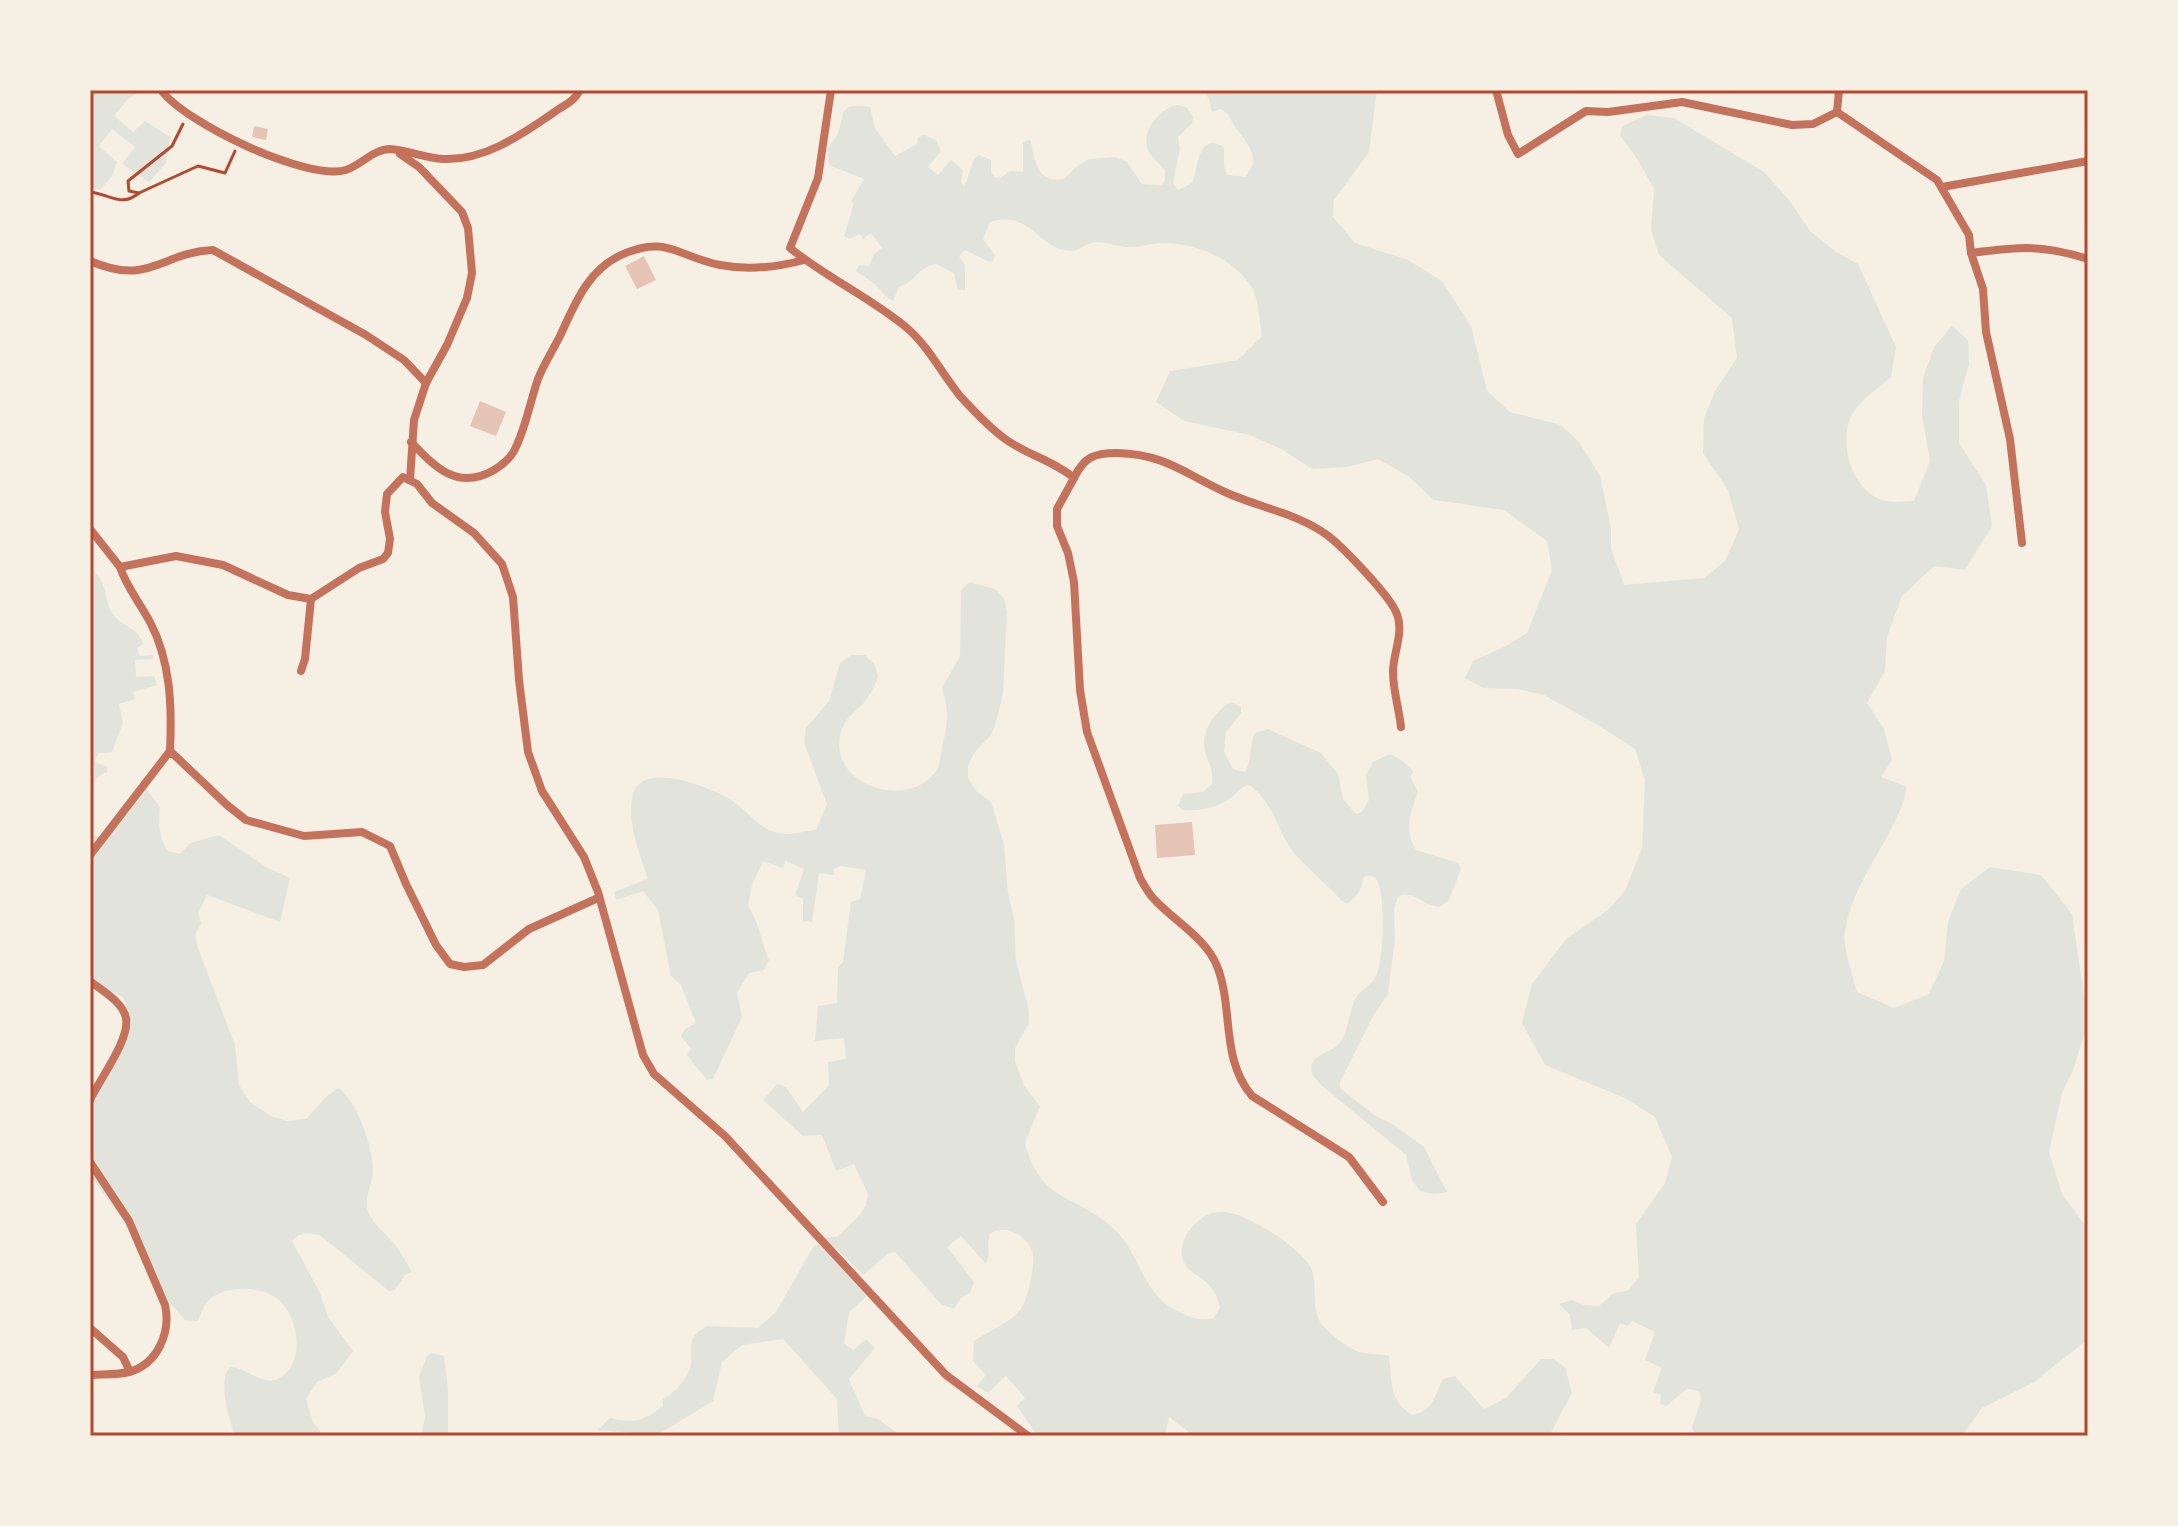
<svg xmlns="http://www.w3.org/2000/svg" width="2178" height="1526" font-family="'Varela Round',sans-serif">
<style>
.green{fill:#e2e4dc}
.building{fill:#e6c5b7}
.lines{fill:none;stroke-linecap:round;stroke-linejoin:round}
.path{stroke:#b5482f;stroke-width:3}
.minor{stroke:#c5725c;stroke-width:8}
.neatline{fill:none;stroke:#b5482f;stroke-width:3}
</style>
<rect width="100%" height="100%" fill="#f6efe4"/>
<g class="green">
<path d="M 90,90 L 143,90 L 128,99 L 114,116 L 133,132 L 145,121 L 170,137 L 166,163 L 149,182 L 122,164 L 135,147 L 112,129 L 99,146 L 117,162 L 112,176 L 101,189 L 90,189 Z"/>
<path d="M 1203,90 L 1377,90 L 1369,152 L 1334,200 L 1333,217 L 1355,243 L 1408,260 L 1442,281 L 1471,326 L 1487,391 L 1510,412 L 1561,425 L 1579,442 L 1600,476 L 1611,528 L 1611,549 L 1624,585 L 1704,578 L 1725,561 L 1739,529 L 1728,490 L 1703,453 L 1704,418 L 1715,391 L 1737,358 L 1732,318 L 1659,255 L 1651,230 L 1654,189 L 1638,160 L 1620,135 L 1623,126 L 1647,115 L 1674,118 L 1764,172 L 1789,200 L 1810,231 L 1836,252 L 1858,264 L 1896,347 L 1891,377 C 1876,390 1856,402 1849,422 C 1840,449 1854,492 1883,500 C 1892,503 1905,501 1914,501 L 1930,461 L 1922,416 L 1923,378 L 1934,347 L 1952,326 L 1968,340 L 1969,364 L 1959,401 L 1959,443 L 1986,485 L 1992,526 L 1965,570 L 1934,566 L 1902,596 L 1887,637 L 1885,671 L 1867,703 L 1884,729 L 1892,760 L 1881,777 L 1907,787 C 1897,837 1854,876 1845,931 C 1842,945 1853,977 1857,992 L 1894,1008 L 1929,994 L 1944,961 L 1948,922 L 1961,889 L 1990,867 L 2041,875 L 2072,914 L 2088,1023 L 2073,1070 L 2062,1093 L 2049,1152 L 2062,1194 L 2088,1229 L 2088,1339 L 2034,1382 L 1982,1408 L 1962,1436 L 1700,1436 L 1694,1432 L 1692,1427 L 1701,1400 L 1699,1391 L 1687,1389 L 1666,1406 L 1660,1404 L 1661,1395 L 1653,1392 L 1662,1368 L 1645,1360 L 1655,1332 L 1632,1321 L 1628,1326 L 1620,1323 L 1609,1348 L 1586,1328 L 1572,1330 L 1570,1315 L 1559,1304 L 1572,1300 L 1584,1305 L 1599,1306 L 1612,1294 L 1629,1290 L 1639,1277 L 1636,1224 L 1665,1183 L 1672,1157 L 1655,1117 L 1625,1098 L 1545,1065 L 1522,1023 L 1532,984 L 1566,939 L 1608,910 L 1625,891 L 1642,848 L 1645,780 L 1635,749 L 1596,724 L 1544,695 L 1517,689 L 1483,688 L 1465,678 L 1473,661 L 1506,646 L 1527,633 L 1552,570 L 1547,541 L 1504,510 L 1434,500 L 1408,476 L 1378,459 L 1347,467 L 1312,469 L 1283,450 L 1250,435 L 1184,421 L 1156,402 L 1170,371 L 1238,360 L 1262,336 C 1259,322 1259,300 1252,288 C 1235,259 1196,243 1162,243 C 1152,243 1142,247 1132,247 C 1120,248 1108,242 1095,242 C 1087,243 1080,250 1073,251 C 1038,252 1033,209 990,222 L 983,239 L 995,255 L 993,261 L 990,262 L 965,250 L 959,256 L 965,265 L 965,290 L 958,290 L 954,273 L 936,264 C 916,268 917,281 899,287 L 893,301 L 887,298 L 875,284 L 856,271 L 859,265 L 869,266 L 874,254 L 882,248 L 871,233 L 863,239 L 860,234 L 849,239 L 844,236 L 854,204 L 851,201 L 864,179 L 829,165 L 827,148 C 830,144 834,141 836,137 C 847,116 835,101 870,107 L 875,128 L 895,156 L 917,144 L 918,137 L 924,135 L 936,140 L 941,151 L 928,167 L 938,175 L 951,160 L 963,170 L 961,182 L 964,187 L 974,159 L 979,155 L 991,160 L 991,172 L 994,177 L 1000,178 L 1010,171 L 1023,172 L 1023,143 L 1028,140 L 1031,141 C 1034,161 1038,184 1064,179 L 1075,168 L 1089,159 L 1115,157 L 1127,162 L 1142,184 L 1161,185 L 1165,180 L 1165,170 C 1160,164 1151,157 1148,150 C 1140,132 1160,108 1177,105 L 1186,107 L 1193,117 L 1192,123 L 1178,137 L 1180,149 L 1173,183 L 1178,190 L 1192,183 C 1199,167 1197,132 1224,147 L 1224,166 L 1227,175 L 1246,177 L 1254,162 C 1250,141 1244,141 1234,125 C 1229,117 1229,114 1221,109 L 1212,112 L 1209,99 Z"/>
<path d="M 90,568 C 94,572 100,577 102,583 C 107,592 106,604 112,613 C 122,628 138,626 143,644 L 137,648 L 140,656 L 153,655 L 153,659 L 135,660 L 136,677 L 154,676 L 157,685 L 133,692 L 135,699 L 119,704 L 123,723 L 112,752 L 99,753 L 94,762 L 108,767 L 107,772 C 87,779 96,793 90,811 Z"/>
<path d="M 969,582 L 995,589 L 1004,598 L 1007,612 L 1003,694 L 996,722 L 991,735 L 974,753 L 968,766 L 968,778 L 976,791 L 991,802 L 1004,844 L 1008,893 L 1014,919 L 1016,961 L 1029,1011 L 1029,1023 L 1015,1048 L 1015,1061 L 1024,1086 L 1040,1106 L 1025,1143 C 1041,1205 1077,1193 1115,1230 C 1142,1256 1141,1294 1179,1312 C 1191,1318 1200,1321 1214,1318 L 1220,1307 C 1212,1274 1190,1279 1183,1260 C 1178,1248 1187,1230 1197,1222 C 1204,1215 1215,1211 1225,1212 C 1248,1214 1300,1247 1311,1268 C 1319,1286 1309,1311 1324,1327 C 1332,1335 1347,1348 1359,1352 C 1368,1354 1379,1354 1389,1356 C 1393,1382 1387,1398 1412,1415 C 1434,1411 1434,1396 1443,1379 L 1455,1376 L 1484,1409 L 1506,1398 L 1541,1359 L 1553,1359 L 1565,1367 L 1572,1393 L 1549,1436 L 1194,1436 L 1169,1417 L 1165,1436 L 1041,1436 L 1034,1431 L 1017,1406 L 1025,1398 L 1006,1376 L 988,1393 L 977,1386 L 986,1375 L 973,1361 L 974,1341 C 988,1331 1012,1322 1021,1309 C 1027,1302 1035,1264 1033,1255 C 1030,1237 1005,1222 990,1234 C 986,1244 991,1255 986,1264 L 961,1236 L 947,1247 L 974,1282 L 970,1293 L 961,1298 L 954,1309 L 941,1304 L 895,1252 L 889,1253 L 863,1275 L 836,1248 L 831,1253 L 867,1296 L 849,1312 L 844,1343 L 853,1350 L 866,1339 L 875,1348 L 849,1379 L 865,1416 L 878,1419 L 896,1432 L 894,1436 L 839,1436 L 837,1399 L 783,1339 L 742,1345 L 722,1362 L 713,1401 L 657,1435 L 598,1430 L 610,1418 C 635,1424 643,1421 663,1406 L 663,1399 C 674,1394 690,1376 691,1364 C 692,1345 687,1336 708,1326 L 758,1328 L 776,1312 L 813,1247 L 824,1238 L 838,1236 L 859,1216 L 866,1205 L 868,1194 L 854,1164 L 836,1171 L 822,1135 L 803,1136 L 763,1100 L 777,1084 L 786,1087 L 803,1112 L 829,1085 L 828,1062 L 846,1059 L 844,1038 L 815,1041 L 818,1006 L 837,1003 L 838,967 L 843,962 L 851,902 L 860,899 L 866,870 L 840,866 L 834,869 L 834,875 L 819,873 L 812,922 L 803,921 L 803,899 L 795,895 L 804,869 L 786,861 L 783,868 L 763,861 L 752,885 L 748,906 C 761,927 760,939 769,960 L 764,970 L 749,973 L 737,993 L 742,1017 L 713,1079 L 707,1080 L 687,1055 L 691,1049 L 681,1036 L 685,1029 L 696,1023 L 681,985 L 671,976 L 658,910 L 643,891 L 616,900 L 614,892 L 648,879 C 640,855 626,820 633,794 C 642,760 709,787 728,798 C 746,808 757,829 779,833 C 790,836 804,831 816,830 L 827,804 L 804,743 L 806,728 L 829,701 L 840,663 L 851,655 L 865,655 L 875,665 L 878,677 C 874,687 870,696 863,704 C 854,713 844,719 841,732 C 826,784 907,812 936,771 C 940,765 941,754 942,747 C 948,724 949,711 942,688 L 960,656 L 961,591 Z"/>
<path d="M 1231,702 L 1241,707 L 1241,713 L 1226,732 L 1224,751 L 1233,769 L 1245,772 C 1252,760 1249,746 1255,733 L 1268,729 L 1321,753 L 1338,774 L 1343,799 L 1356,814 L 1362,812 L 1369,800 L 1366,775 L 1373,762 L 1390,754 L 1400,759 L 1414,772 L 1410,776 L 1418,792 C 1410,813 1404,829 1416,850 L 1458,863 L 1461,869 L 1449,900 L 1440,907 C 1422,907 1414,888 1398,897 L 1394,909 L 1395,939 L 1388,994 L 1373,1016 L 1340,1082 L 1340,1088 L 1374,1115 L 1394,1125 L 1424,1147 L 1447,1192 L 1434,1194 L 1420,1191 L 1412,1180 L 1406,1155 L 1321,1085 L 1312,1074 C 1308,1051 1331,1056 1341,1041 C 1349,1028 1349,1013 1355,999 C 1360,990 1371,986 1376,976 C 1384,960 1385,899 1378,883 C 1376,877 1375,877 1369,875 L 1364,877 C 1361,891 1358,895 1347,904 L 1341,900 C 1326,883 1305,867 1291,849 C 1275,825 1274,803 1249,785 C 1241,787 1239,791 1233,796 C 1219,808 1200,811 1183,810 L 1178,806 L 1183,794 L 1203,792 L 1212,784 C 1214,764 1206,763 1204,746 C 1203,728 1216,710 1231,702 Z"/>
<path d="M 147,790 L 160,807 C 159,823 158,837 168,851 L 180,854 L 190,843 L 219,835 L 266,867 L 290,878 L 280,922 L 207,895 L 198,913 L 201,923 L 195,935 L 198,948 L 235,1045 L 239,1085 L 250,1102 L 271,1116 L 287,1121 L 306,1119 L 325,1098 L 338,1088 C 356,1098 374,1150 373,1171 C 373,1183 365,1195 367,1207 C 369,1222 387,1234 396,1246 C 402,1254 407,1264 412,1272 L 405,1275 L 395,1290 L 389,1291 L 321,1236 C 310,1233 301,1231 292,1241 L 320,1293 L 328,1317 L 353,1351 L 337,1373 L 317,1382 L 306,1399 L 313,1422 L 324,1436 L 235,1436 C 229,1418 217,1382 230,1367 C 246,1367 261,1386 277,1379 C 306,1366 299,1320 281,1302 C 264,1285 228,1285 210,1299 C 204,1304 201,1314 198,1321 L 185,1320 L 169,1302 L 124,1221 L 90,1175 L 90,1107 L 98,1088 L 126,1041 L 132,1021 L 123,997 L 90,981 L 90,834 L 106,839 Z"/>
<path d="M 432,1353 L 444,1356 L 448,1389 L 448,1436 L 421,1436 L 425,1417 L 419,1377 L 427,1356 Z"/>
</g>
<g class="building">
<path d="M 254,126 L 268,129 L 266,140 L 252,137 Z"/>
<path d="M 644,256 L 656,280 L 637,289 L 625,266 Z"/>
<path d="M 480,401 L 506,412 L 496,436 L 470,426 Z"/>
<path d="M 1192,822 L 1195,855 L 1157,858 L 1155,825 Z"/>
</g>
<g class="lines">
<g class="path">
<path d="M 90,192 C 110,194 121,208 139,193 L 129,191 L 128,181 L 172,146 L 183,124"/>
<path d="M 139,193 L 198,166 L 225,173 L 235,151"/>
</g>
<g class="minor">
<path d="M 161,90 C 185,123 306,181 346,170 C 361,165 374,149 390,149 C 407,150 425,158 443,159 C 484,161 521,135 553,113 C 564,105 574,102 580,90"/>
<path d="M 831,90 L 818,178 L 790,248 C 827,278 871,298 907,328 C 929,347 942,374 960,396 C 972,409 986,424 1000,435 C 1022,454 1052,459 1074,478 L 1057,509 L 1057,526 L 1068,553 L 1074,582 L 1080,690 L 1087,732 L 1140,878 C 1144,885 1148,893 1154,899 C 1174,921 1206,938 1217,966 C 1234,1009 1220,1058 1252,1096 L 1349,1157 L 1383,1202"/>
<path d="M 1496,90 L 1508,135 L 1518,154 L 1586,111 L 1608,112 L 1682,102 L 1792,125 L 1813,124 L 1837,112"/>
<path d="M 1839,90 L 1837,112 L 1937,180 L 1969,235 L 1971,253 L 1983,289 L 1986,332 L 2010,439 L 2022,543"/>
<path d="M 400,154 L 419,167 L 462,212 L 468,228 L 472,273 L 467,298 L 447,345 L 426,383 L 414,420 L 410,480"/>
<path d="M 1942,187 L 2088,161"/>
<path d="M 1971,253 C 2019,247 2041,244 2088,259"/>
<path d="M 90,261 C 150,287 161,252 213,250 L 366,335 L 404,360 L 426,383"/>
<path d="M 411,442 C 436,468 458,491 494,470 C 502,465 511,458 515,449 C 526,427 530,402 538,379 C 544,364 553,350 560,336 C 575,304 587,271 621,255 C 667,234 678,257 720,265 C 747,270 778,267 804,260"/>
<path d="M 1074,478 C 1084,457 1094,453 1117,453 C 1164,454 1184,473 1225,492 C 1257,507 1297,513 1327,535 C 1342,546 1389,595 1396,612 C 1405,631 1393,653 1393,672 C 1393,690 1399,709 1401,727"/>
<path d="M 90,529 L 120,567 L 176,556 L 223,565 L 288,595 L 311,599 L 359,568 L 383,559 L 388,553 L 390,539 L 385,512 L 387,494 L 403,477 L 417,484 L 432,503 L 474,533 L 502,564 L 513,597 L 519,680 L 528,752 L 542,791 L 584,857 L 598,892 L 643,1055 L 654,1074 L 725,1136 L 946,1375 L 1028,1436"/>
<path d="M 120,567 C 127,588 140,603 150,622 C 171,662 172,707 170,751"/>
<path d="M 301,671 L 305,659 L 311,599"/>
<path d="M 90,855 L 170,751 L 227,805 L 246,820 L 304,836 L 362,832 L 390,846 L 406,884 L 436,945 L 450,964 L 464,967 L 483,965 L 529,929 L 598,898"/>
<path d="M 90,981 C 101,990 123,1002 126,1018 C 130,1040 99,1080 90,1100"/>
<path d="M 90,1162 L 129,1221 L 165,1305 C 171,1332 158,1364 129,1372 C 117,1375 102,1374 90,1375"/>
<path d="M 90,1328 L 123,1357 L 130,1372"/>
</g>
</g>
<rect width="2178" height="1526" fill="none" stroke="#f6efe4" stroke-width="184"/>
<rect x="92" y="92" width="1994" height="1342" class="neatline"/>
</svg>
